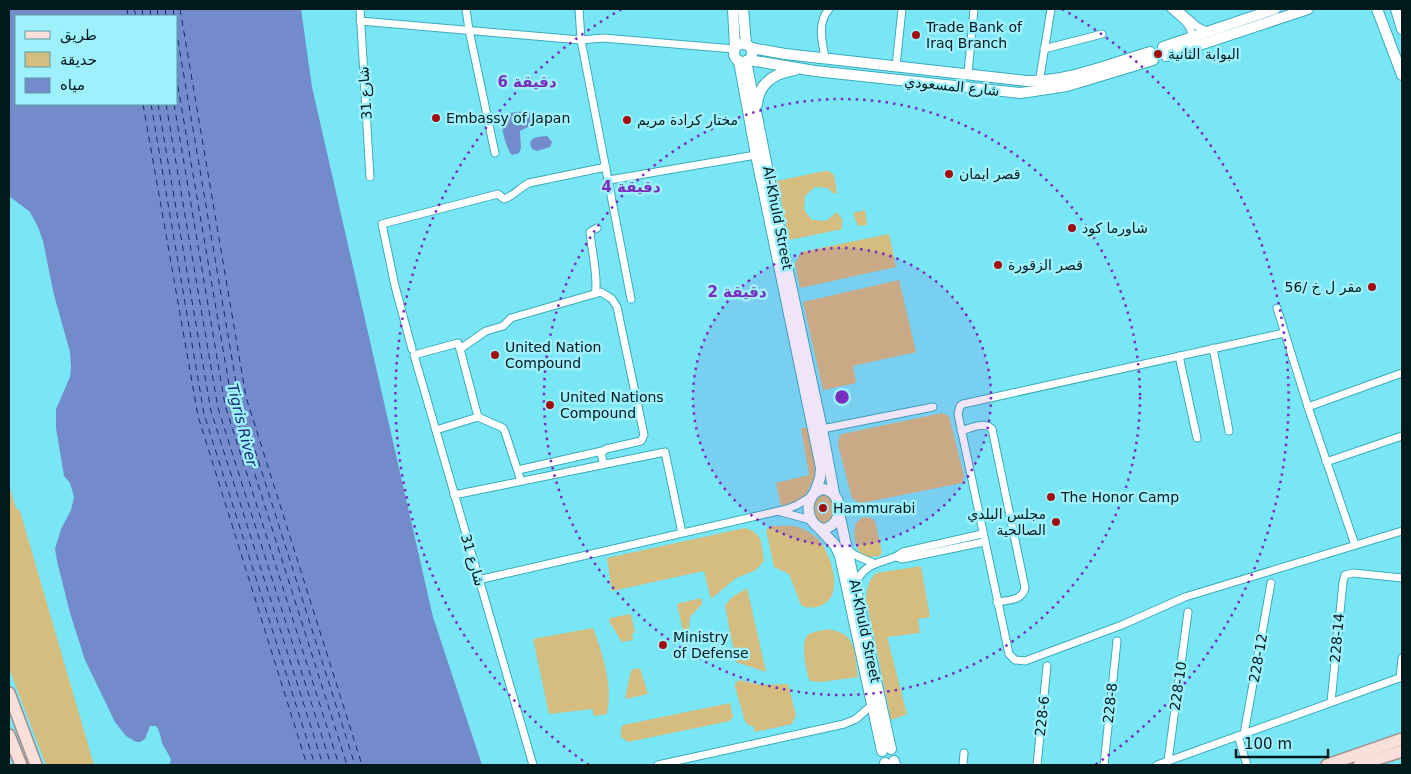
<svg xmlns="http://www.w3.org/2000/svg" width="1411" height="774" font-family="'DejaVu Sans',Vazirmatn,sans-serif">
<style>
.green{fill:#d5bc7f}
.water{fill:#738bca;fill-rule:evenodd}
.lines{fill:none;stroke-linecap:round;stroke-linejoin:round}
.ferry{stroke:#162771;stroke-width:1;stroke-dasharray:6 5;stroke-linecap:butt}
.street-casing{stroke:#39acbc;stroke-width:9}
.secondary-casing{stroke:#39acbc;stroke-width:12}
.primary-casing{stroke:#a28c88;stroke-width:14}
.street{stroke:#fff;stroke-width:7}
.secondary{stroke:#fff;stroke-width:10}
.primary{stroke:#fbdfda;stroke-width:11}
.ring{fill:none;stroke:#7b2cbf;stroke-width:2.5;stroke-dasharray:2.5 5}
.poi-dot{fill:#a40d10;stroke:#9df0fc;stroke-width:2}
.labels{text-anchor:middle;stroke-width:5;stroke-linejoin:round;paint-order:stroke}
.poi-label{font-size:14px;fill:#031a1d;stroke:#9df0fc;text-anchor:start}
.street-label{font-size:14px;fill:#031a1d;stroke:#9df0fc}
.water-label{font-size:15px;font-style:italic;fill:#162771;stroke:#9df0fc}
.centre{fill:#7b2cbf;stroke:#9df0fc;stroke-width:2.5}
.ring-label{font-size:15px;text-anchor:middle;font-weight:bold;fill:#7b2cbf;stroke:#9df0fc;stroke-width:5;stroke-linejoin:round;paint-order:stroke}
</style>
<rect width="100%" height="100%" fill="#79e6f6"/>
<g class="green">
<path d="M 824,171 L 829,171 L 834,175 L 837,193 L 834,194 L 828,188 L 815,187 L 805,196 L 804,210 L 812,220 L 826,221 L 837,212 L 842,219 L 842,229 L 789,240 L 777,181 Z"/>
<path d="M 865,210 L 867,225 L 858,226 L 853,213 Z"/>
<path d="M 889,234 L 896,267 L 800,288 L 795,264 L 801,252 Z"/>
<path d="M 899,280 L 916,352 L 853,366 L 856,383 L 823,390 L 803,302 Z"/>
<path d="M 942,413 L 949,416 L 964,476 L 962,483 L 862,503 L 858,502 L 852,498 L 838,445 L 839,437 L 842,434 Z"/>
<path d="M 801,428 L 807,428 L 816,470 L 814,478 L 806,494 L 796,502 L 781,506 L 776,483 L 809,475 Z"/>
<path d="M 9,485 L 16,508 L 20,511 L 94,765 L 46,765 L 9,668 Z"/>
<path d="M 822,492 L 835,500 L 835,517 L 824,525 L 813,518 L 811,504 Z"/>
<path d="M 865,517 L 871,518 L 875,521 L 882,552 L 880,556 C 875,556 869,558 864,556 C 854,551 848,519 865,517 Z"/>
<path d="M 771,526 C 780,526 790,525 798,527 C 804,529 813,534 818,539 C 832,554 847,602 816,607 C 810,608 806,608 801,605 L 789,574 L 774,567 L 766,530 Z"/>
<path d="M 745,528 C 764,534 761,543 764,561 L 756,570 L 736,578 L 711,599 L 704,571 L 612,591 L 607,558 Z"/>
<path d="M 921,566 L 930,617 L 918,619 L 920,633 L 887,637 L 907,714 L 891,720 L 866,599 C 867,588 868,581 876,573 Z"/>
<path d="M 747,588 L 766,672 L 736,662 L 725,606 L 731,598 Z"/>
<path d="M 701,598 L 702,604 L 690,617 L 689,630 L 683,631 L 677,604 Z"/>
<path d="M 631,614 L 635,633 L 632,633 L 633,640 L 622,642 L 609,621 L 610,618 Z"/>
<path d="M 593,628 C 603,656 613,684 607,714 L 594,716 L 592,709 L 549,714 L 533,639 Z"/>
<path d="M 827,629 C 858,633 854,653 858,677 L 821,682 L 810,681 C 806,672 800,641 808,635 C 813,631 822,631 827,629 Z"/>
<path d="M 640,668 L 648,694 L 625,699 L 631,670 Z"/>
<path d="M 739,680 L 761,685 L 788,684 L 796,715 L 792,724 L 755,732 L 753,726 L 748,725 L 745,721 L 735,687 L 735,684 Z"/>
<path d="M 730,703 L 733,717 L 730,721 L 628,742 L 621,737 L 621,728 L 623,725 Z"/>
</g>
<g class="water">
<path d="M 9,9 L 301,9 L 312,87 L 433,617 L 482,765 L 169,765 L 171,760 C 169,754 166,751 163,745 C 160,739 161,732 156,726 L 150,726 L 145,739 L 140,742 L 136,742 L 126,736 L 115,722 L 85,660 L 70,613 L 57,561 L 55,549 L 61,529 L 71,510 L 74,497 L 70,483 L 64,476 L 56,428 L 56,409 L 70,377 L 71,367 L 70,352 L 54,295 L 43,241 L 38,227 L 30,212 L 9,196 ZM 176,16 L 176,104 L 16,104 L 16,16 Z"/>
<path d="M 525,111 C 533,112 535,118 532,125 L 520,131 L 521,148 L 519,153 L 512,155 C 507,151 499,123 503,118 C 507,112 518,112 525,111 Z"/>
<path d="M 547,136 L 552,142 L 550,147 L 537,151 L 532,149 L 530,144 C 531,136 540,137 547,136 Z"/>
</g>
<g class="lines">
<g class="ferry">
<path d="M 127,9 L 128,16"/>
<path d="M 134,9 L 136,16"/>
<path d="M 142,9 L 143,16"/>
<path d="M 150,9 L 151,16"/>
<path d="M 157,9 L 158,16"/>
<path d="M 165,9 L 166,16"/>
<path d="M 173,9 L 174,16"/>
<path d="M 180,9 L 246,397 L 362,765"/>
<path d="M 176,29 L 239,400 L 355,765"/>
<path d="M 176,75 L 232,402 L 347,765"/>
<path d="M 143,104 L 198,416 L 307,765"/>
<path d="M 151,104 L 204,414 L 315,765"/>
<path d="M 158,104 L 211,411 L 323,765"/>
<path d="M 166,104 L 218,408 L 331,765"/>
<path d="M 174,104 L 225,405 L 339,765"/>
</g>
<g class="street-casing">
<g id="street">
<path d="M 360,9 L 370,177"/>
<path d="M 466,9 L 469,30 L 495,153"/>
<path d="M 579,9 L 581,40 L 631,299"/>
<path d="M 1171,9 C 1180,17 1193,25 1192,38"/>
<path d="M 1177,9 L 1198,27 L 1209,32"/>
<path d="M 360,21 L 581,40 L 603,38 L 734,49"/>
<path d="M 1044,49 L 1102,34"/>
<path d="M 825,58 C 822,41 817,23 829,9"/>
<path d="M 896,66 L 902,9"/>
<path d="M 968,73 L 974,9"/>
<path d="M 1039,83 L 1051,9"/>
<path d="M 609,180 L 756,155"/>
<path d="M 595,294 C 599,282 591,246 590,232 L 597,228"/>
<path d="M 1277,308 L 1308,407 L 1355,545"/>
<path d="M 1284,333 L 963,404 L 960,406 L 958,414 L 1009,654 L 1015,660 L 1025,661 L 1122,625 L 1185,597 L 1402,531"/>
<path d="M 1213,348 L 1229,431"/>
<path d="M 412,349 L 395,286 L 382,224 L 498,194 L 504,199 C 514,196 519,188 529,183 L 606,167"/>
<path d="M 460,349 L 458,343 L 414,355 L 533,765"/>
<path d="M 1179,356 L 1197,438"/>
<path d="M 1308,407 L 1402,373"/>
<path d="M 822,429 L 933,407"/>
<path d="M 436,430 L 478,417"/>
<path d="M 961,431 C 971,428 984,421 992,429 L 1025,588 C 1022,601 1008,600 997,602"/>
<path d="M 1326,462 L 1402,436"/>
<path d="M 518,470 L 602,451"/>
<path d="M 521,481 L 505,432 L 503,428 L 478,417 L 460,349 L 486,331 L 503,326 L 511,318 L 601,292 L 612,299 L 617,307 L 644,435 L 641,441 L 606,449 C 599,453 602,458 604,464"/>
<path d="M 454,495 L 665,452 L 682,533"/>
<path d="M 781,512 L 811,520"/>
<path d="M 847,549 L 855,555 L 873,563"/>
<path d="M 896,557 L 902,559 L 984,542"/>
<path d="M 478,580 L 787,509 L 797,505 L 812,496"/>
<path d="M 855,583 C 866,564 873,565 892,558 C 897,557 899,554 903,552 L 982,534"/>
<path d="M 1400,678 L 1402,658"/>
<path d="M 1331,702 L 1343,582 L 1345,575 L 1353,573 L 1402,578"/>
<path d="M 1244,734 L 1271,583"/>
<path d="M 1238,736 L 1247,765"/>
<path d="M 1168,761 L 1188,612"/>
<path d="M 658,765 L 844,724 L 856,719 L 872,705"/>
<path d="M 963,765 L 964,753"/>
<path d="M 1037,765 L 1047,666"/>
<path d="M 1104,765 L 1117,641"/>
<path d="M 1157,765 L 1402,677"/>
</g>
</g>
<g class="secondary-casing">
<g id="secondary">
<path d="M 733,9 L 735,47"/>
<path d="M 743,9 L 746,44"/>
<path d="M 1377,9 L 1402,75"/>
<path d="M 1396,9 L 1402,29"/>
<circle cx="743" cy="53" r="9"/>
<path d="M 1163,47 L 1275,9"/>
<path d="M 751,48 L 785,54 L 1027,81 C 1070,81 1110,64 1150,52"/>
<path d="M 1166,56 L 1308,9"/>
<path d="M 749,60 L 815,71 L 1021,93 L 1067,86 L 1153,60"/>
<path d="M 739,61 L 756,155 L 821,468 L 820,478 L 815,492"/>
<path d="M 746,61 L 783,248 L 822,429 L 834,493"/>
<path d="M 757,104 C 759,82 775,73 795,70"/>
<path d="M 823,489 C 844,492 845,524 824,529 C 804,525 803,493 823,489 Z"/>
<path d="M 839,513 L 891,749"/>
<path d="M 818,527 L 835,545 L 840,556 L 882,751"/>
<path d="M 894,761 L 895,765"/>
<path d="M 885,763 L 885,765"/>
</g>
</g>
<g class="primary-casing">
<g id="primary">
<path d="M 9,693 L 36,765"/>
<path d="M 9,735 L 21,765"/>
<path d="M 1327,765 L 1402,739"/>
<path d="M 1359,765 L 1402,751"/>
</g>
</g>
<use href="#street" class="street"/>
<use href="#secondary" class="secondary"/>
<use href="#primary" class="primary"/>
</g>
<circle cx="842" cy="397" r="149" fill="#7b2cbf" fill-opacity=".12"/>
<g class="ring">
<circle cx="842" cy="397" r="149"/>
<circle cx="842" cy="397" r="298"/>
<path d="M589 765A446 446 0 0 1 622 9M1062 9A446 446 0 0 1 1095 765"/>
</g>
<g class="poi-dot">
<circle cx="916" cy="35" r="5"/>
<circle cx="1158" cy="54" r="5"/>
<circle cx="436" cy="118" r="5"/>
<circle cx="627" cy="120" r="5"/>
<circle cx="949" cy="174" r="5"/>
<circle cx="1072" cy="228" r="5"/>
<circle cx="998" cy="265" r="5"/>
<circle cx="1372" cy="287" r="5"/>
<circle cx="495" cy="355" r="5"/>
<circle cx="550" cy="405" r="5"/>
<circle cx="1051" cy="497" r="5"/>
<circle cx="823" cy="508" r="5"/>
<circle cx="1056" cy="522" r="5"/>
<circle cx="663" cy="645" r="5"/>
</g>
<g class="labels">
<g class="poi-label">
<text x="926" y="32">Trade Bank of<tspan x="926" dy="16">Iraq Branch</tspan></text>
<text x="1168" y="59">البوابة الثانية</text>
<text x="446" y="123">Embassy of Japan</text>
<text x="637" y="125">مختار كرادة مريم</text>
<text x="959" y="179">قصر ايمان</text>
<text x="1082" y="233">شاورما كود</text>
<text x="1008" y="270">قصر الزقورة</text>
<text x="1362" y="292" text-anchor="end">مقر ل خ /56</text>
<text x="505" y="352">United Nation<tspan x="505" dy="16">Compound</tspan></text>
<text x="560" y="402">United Nations<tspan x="560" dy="16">Compound</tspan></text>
<text x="1061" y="502">The Honor Camp</text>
<text x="833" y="513">Hammurabi</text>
<text x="1046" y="519" text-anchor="end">مجلس البلدي<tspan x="1046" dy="16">الصالحية</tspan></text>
<text x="673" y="642">Ministry<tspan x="673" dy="16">of Defense</tspan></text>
</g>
<g class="street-label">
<text transform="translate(952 86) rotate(6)" y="5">شارع المسعودي</text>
<text transform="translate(365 93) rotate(-94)" y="5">شارع 31</text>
<text transform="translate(778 218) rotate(79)" y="5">Al-Khuld Street</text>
<text transform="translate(473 560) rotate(74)" y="5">شارع 31</text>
<text transform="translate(865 631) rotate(78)" y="5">Al-Khuld Street</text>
<text transform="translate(1337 638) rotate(-85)" y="5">228-14</text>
<text transform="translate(1258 658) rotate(-80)" y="5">228-12</text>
<text transform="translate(1178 686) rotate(-82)" y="5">228-10</text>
<text transform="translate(1110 703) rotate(-84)" y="5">228-8</text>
<text transform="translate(1042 716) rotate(-84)" y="5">228-6</text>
</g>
<g class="water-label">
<text transform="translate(242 425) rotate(76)" y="5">Tigris River</text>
</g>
</g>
<circle cx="842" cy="397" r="8" class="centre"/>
<g class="ring-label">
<text x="527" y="87">6 دقيقة</text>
<text x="631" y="192">4 دقيقة</text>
<text x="737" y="297">2 دقيقة</text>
</g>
<rect width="1411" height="774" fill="none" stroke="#031a1d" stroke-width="20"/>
<rect x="15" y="15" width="162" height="90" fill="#9df0fc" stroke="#5f9aa3"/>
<rect x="25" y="31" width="25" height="8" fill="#fbdfda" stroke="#5f9aa3"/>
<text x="60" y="40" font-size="15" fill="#031a1d">طريق</text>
<rect x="25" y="52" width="25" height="15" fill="#d5bc7f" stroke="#5f9aa3"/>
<text x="60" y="65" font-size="15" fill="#031a1d">حديقة</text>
<rect x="25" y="78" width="25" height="15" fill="#738bca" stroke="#5f9aa3"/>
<text x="60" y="90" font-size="15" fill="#031a1d">مياه</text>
<path d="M1236 749v8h92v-8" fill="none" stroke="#031a1d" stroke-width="2.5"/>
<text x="1244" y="749" font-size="15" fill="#031a1d" stroke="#9df0fc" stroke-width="4" paint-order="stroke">100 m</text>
</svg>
